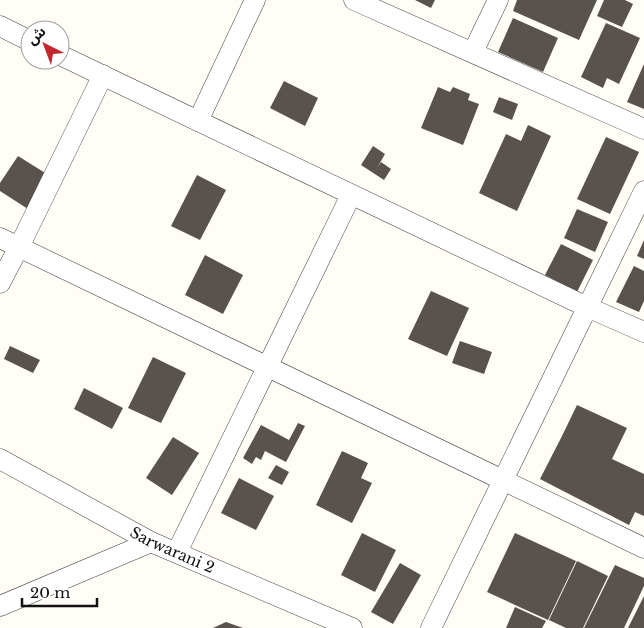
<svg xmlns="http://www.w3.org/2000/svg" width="644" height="628" font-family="'Libre Baskerville','Noto Sans Arabic',serif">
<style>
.building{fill:#5a524d}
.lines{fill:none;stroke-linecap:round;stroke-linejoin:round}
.minor-casing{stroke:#444;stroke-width:21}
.minor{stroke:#fff;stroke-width:20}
.labels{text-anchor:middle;stroke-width:5;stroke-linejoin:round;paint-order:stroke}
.street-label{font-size:15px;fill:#111;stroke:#fff}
</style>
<rect width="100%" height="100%" fill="#fffdf5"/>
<g class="building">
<path d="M 415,0 L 435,0 L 431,8 Z"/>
<path d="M 517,0 L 597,0 L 579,40 L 513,11 Z"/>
<path d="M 604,0 L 625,0 L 633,4 L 622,27 L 597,16 Z"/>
<path d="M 513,18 L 558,38 L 543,72 L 498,52 Z"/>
<path d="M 606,23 L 640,38 L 619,84 L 607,78 L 603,88 L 581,77 Z"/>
<path d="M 644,64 L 644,109 L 627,102 Z"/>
<path d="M 284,81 L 318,98 L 305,126 L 270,108 Z"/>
<path d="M 438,87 L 450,92 L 453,87 L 470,94 L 468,100 L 479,104 L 463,145 L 421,128 Z"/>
<path d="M 499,97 L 518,104 L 512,120 L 493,112 Z"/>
<path d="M 528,125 L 551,136 L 517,211 L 479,193 L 506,134 L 521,141 Z"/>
<path d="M 606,137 L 639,152 L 610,214 L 577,199 Z"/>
<path d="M 373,146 L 385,154 L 377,168 L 381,162 L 391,169 L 384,180 L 361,165 Z"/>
<path d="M 18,156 L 50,176 L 28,209 L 0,191 L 0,183 Z"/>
<path d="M 197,175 L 226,190 L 200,240 L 171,226 Z"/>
<path d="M 577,209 L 608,222 L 595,252 L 564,238 Z"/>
<path d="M 644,240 L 644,259 L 637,256 Z"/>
<path d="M 561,244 L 593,260 L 577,292 L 545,275 Z"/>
<path d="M 205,255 L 243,275 L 223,314 L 185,295 Z"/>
<path d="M 634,266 L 644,271 L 644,301 L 639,312 L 616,302 Z"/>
<path d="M 431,291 L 469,308 L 447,356 L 408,339 Z"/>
<path d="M 460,341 L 492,352 L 484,374 L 452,363 Z"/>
<path d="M 10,346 L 40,360 L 33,373 L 4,359 Z"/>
<path d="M 153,357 L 186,373 L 161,423 L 128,408 Z"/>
<path d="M 84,388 L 123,408 L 112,429 L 74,409 Z"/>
<path d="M 577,405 L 627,428 L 612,459 L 644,474 L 644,516 L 635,512 L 629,525 L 540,479 L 562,436 Z"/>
<path d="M 298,423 L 305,426 L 286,462 L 265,451 L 261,460 L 256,457 L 252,464 L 243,458 L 261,425 L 289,440 Z"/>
<path d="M 173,437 L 199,453 L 172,495 L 146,478 Z"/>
<path d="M 342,451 L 368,463 L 361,478 L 372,483 L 352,523 L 316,505 Z"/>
<path d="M 276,465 L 289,472 L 282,485 L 268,478 Z"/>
<path d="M 239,478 L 274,496 L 256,530 L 221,513 Z"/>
<path d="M 362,533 L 396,550 L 375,592 L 341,575 Z"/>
<path d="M 515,533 L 576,561 L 548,620 L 487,592 Z"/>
<path d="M 577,561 L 608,576 L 583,628 L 566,628 L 549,620 Z"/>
<path d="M 400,563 L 421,575 L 393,624 L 371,612 Z"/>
<path d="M 615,565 L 644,578 L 644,586 L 624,628 L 584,628 Z"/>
<path d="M 644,596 L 644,628 L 628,628 Z"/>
<path d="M 515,607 L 546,621 L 542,628 L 506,628 Z"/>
<path d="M 226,622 L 243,628 L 213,628 Z"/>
</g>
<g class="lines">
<g class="minor-casing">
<g id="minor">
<path d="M 354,0 L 644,129"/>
<path d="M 0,26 L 30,41"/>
<path d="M 473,52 L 498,0"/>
<path d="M 60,55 L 587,307 L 644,332"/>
<path d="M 198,121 L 255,0"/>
<path d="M 0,238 L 644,548"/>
<path d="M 0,283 L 19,247 L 103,75"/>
<path id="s1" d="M 0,459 L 151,542 L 352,628"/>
<path d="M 177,552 L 351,195"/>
<path d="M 0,606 L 151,542"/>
<path d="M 431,628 L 644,191"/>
</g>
</g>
<use href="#minor" class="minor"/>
</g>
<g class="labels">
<g class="street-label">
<text dy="5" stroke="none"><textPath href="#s1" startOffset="195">Sarwarani 2</textPath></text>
</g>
</g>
<g transform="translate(45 45) rotate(318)"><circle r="24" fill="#ffffff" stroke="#a0a0a0"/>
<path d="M0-4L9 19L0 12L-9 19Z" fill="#c4262e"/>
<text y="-8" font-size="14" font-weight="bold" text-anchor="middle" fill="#111111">ش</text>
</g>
<path d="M22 598v8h75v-8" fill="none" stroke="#111111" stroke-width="2.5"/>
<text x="30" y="598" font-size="15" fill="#111111" stroke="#ffffff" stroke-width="4" paint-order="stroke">20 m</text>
</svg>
